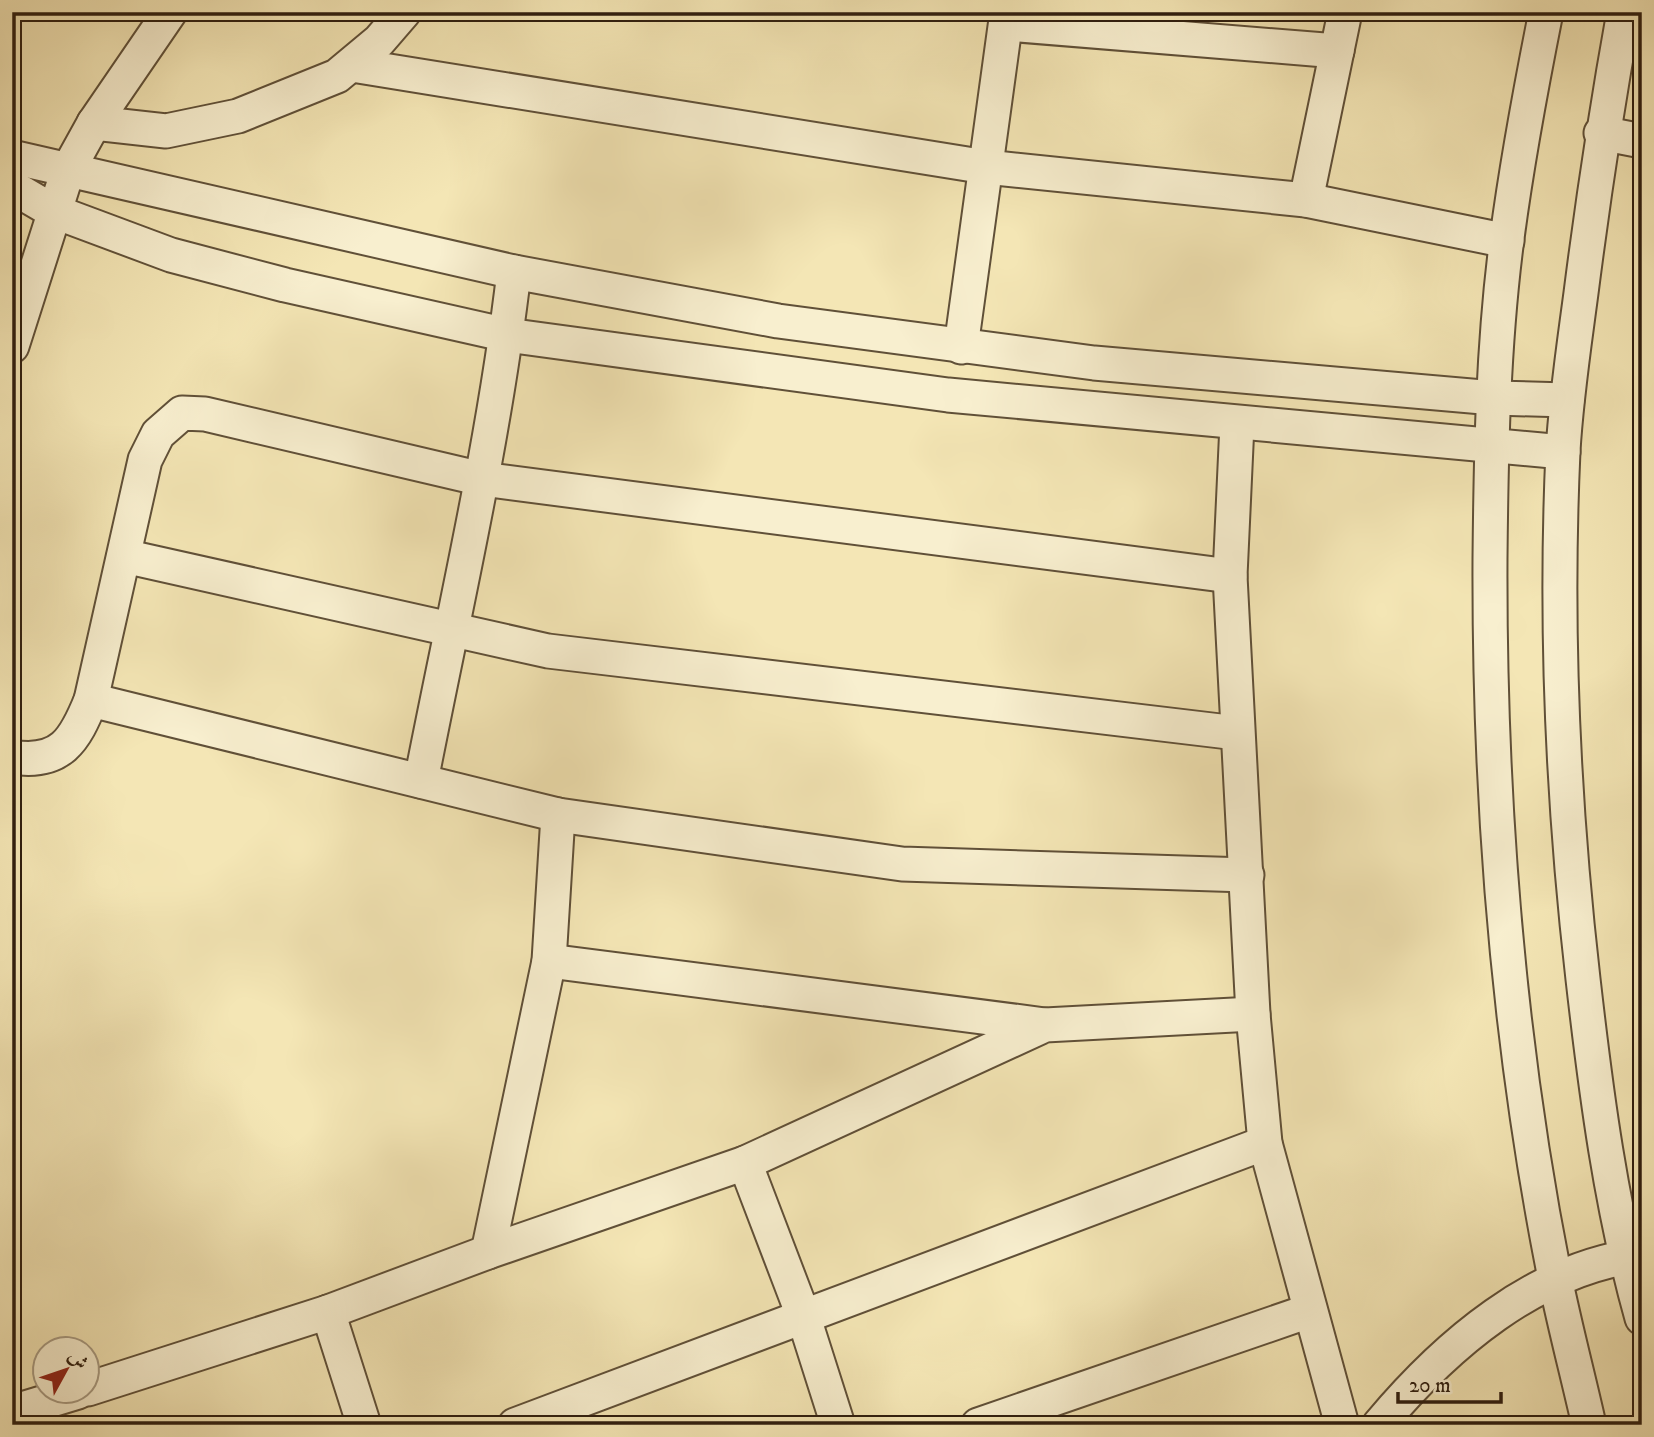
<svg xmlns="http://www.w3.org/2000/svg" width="1654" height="1437" font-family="'IM FELL DW Pica',Amiri,serif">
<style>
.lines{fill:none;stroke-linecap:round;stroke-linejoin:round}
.street-casing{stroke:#605038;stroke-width:37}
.street{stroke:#f8efcf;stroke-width:33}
</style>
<rect width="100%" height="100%" fill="#f4e6b5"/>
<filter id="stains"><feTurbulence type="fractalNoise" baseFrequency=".00286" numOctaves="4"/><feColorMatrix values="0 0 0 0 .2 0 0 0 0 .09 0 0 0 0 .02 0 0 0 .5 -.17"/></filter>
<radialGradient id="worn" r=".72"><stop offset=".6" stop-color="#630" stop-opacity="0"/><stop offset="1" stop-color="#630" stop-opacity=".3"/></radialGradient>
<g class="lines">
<g class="street-casing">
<g id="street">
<path d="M 1546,12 C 1531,87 1517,162 1507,238 C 1493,344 1491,452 1490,559 C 1489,800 1508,1043 1555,1278 C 1565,1327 1578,1376 1589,1425"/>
<path d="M 1624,12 C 1607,106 1593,199 1581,293 C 1574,346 1566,398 1563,451 C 1555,626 1563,805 1583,979 C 1596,1093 1611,1208 1642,1318"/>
<path d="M 1006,24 L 1337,51"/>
<path d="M 352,65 L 986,167 L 1306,200 L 1507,241"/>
<path d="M 94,123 L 166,131 L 238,116 L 337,76 L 379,41 L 404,12"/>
<path d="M 1601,133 L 1642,141"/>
<path d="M 12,157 L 514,272 L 778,321 L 1094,363 L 1494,398 L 1567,400"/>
<path d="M 12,187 L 53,211 L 171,255 L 285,285 L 507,335 L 948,395 L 1563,452"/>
<path d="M 1306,200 L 1345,12"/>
<path d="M 12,346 L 68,170 L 94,123 L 170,12"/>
<path d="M 961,347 L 1007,12"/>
<path d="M 1237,424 L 1230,576 L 1253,1014 L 1265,1143 L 1342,1425"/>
<path d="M 124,556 L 548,651 L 1237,733"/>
<path d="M 91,700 L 558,815 L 902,864 L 1247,875"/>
<path d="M 12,757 C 61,765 75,740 91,700 L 145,460 L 158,434 L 182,413 L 205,414 L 482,479 L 1230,576"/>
<path d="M 421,781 C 454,612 494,443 514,272"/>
<path d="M 549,961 L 1045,1025"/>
<path d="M 745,1163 L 803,1315 L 838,1425"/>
<path d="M 488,1252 L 549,961 L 558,815"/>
<path d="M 328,1312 L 364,1425"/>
<path d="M 88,1389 L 328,1312 L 488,1252 L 745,1163 L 1045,1025 L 1253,1014"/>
<path d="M 12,1412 L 78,1392"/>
<path d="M 515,1425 L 1265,1143"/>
<path d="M 978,1425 L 1309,1311"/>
<path d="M 1379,1425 C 1445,1346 1536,1267 1642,1255"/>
</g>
</g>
<use href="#street" class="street"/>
</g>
<rect width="1654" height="1437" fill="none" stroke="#f4e6b5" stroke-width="42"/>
<rect x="14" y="14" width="1626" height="1409" fill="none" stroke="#2f1e0f" stroke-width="3.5"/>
<rect x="21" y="21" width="1612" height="1395" fill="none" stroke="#2f1e0f" stroke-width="2"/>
<g transform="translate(66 1370) rotate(50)"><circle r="33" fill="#f8efcf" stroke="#a89b82" stroke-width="2"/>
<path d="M0-5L12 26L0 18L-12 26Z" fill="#8f2418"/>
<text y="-10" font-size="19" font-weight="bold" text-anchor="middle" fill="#2f1e0f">ش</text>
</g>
<path d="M1398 1392v10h103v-10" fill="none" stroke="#2f1e0f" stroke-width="3.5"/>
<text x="1409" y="1392" font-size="21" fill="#2f1e0f" stroke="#f8efcf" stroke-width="5" paint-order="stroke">20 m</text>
<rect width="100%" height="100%" filter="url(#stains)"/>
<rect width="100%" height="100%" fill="url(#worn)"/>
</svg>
